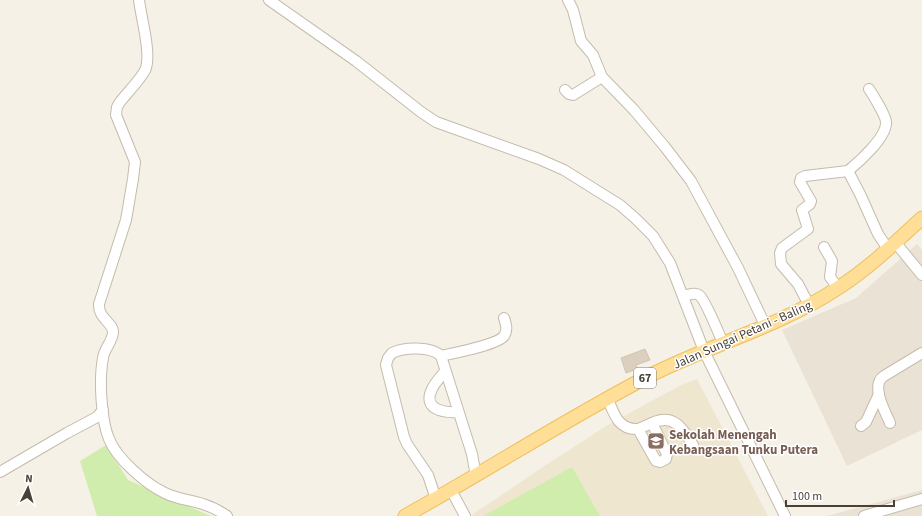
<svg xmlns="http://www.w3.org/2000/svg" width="922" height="516" font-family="'Source Sans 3',sans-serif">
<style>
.residential{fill:#eae3d5}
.education{fill:#efe6d0}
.green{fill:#d1edad}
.building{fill:#dbcfbf;stroke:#d3c4ae}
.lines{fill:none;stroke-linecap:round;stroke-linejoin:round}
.minor-casing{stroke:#c5bbac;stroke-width:12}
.major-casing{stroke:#eebf5c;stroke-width:15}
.minor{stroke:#fff;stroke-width:10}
.major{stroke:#ffdf97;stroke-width:13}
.labels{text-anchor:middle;stroke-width:3;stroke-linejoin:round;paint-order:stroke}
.shield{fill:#fff;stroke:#807a72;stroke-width:1}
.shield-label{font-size:12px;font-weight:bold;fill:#494135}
.street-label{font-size:13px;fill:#494135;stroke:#fff}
.education-label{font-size:13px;font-weight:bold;fill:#785e54;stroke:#fff;text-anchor:start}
</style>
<rect width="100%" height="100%" fill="#f5f1e7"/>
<g class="residential">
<path d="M 917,244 L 922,250 L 922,430 L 847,466 L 782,330 L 856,298 Z"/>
<path d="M 922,490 L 922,516 L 827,516 Z"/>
</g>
<path class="education" d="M 697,379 L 768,516 L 470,516 L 555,459 L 611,423 L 681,385 Z"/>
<g class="green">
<path d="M 106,445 L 128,480 L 211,516 L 97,516 L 80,461 Z"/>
<path d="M 572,467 L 600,516 L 483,516 Z"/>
</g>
<path class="building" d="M 645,349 L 650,360 L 636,365 L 637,369 L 626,373 L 621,358 Z"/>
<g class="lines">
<g class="minor-casing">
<g id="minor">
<path d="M 139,0 C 141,17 151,52 146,68 C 143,77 126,94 120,102 L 117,107 L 116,115 L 135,162 L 133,179 L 126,220 L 99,304 C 98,319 114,323 113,333 C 112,342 104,349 103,358 C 99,379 101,420 109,439 C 117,459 146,484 165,493 C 177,499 190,500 203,504 C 212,507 220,511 227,516"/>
<path d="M 269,0 L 356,61 L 421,112 L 436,122 L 539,159 L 564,170 L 620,205 L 635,218 L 653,236 L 670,263 L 704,351 L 785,516"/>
<path d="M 568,0 L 573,10 L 581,41 L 593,55 L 602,77 L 634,110 L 665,147 L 691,181 L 738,268 L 765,325"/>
<path d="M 869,89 C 873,95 886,116 886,122 C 887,137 859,162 848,171 L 860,194 L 878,234 L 888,249"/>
<path d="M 565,90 L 569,94 L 573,95 L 602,77"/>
<path d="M 895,242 L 922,275"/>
<path d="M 824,247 L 832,261 L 830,277 L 838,288"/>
<path d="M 683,296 C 688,295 695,292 699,295 C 705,299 719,334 723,343"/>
<path d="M 809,305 L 798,284 L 781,264 L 780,253 L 782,248 L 808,229 L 802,210 L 810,204 L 811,201 L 800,182 L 801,178 L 805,176 L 848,171"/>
<path d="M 441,356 C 454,353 497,345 504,336 C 508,330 506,324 504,318"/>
<path d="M 445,371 C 441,377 435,382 432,389 C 422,409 443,413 458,412"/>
<path d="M 608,399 C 614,415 619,430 638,429 L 656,461 L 660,462 L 666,459 L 667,454 L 652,423 L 638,429"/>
<path d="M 652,423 C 673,413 683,428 693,445"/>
<path d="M 890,423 C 885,411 870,385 884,376 L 922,353"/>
<path d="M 861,426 L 866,422 L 879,394"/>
<path d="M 0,472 L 67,433 L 97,417 L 103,410"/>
<path d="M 451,490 L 465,516"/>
<path d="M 436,499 L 428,475 L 407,444 L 404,437 L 386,365 L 388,358 L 392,353 C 404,347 431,346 441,356 L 472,454 L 476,476"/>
<path d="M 864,516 L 922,499"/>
</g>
</g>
<g class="major-casing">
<path id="major" d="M 405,516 C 486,471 565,420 647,377 C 709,345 779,327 838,288 C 869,268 895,243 922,218"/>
</g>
<use href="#minor" class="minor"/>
<use href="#major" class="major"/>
</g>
<defs>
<g id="school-square" transform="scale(0.9)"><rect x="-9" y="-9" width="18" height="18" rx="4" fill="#8d6e63" stroke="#fff"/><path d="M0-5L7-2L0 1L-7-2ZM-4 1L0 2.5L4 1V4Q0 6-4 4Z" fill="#fff"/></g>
</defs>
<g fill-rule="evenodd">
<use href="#school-square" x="656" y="441"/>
</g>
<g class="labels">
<rect class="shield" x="634" y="368" width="22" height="20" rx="3"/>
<g class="shield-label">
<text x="645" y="382">67</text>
</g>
<g class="street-label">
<text transform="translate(742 334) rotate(-24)" y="5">Jalan Sungai Petani - Baling</text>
</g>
<g class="education-label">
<text x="669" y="439">Sekolah Menengah<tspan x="669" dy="15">Kebangsaan Tunku Putera</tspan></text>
</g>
</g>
<g transform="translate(28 488) rotate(5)" stroke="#ffffff" stroke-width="3" paint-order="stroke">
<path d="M0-3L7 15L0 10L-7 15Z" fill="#494135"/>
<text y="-6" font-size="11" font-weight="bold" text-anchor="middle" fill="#494135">N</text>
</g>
<path d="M786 500v6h108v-6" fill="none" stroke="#494135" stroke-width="2"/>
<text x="792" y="500" font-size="12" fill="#494135" stroke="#ffffff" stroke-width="3" paint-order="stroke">100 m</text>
</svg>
